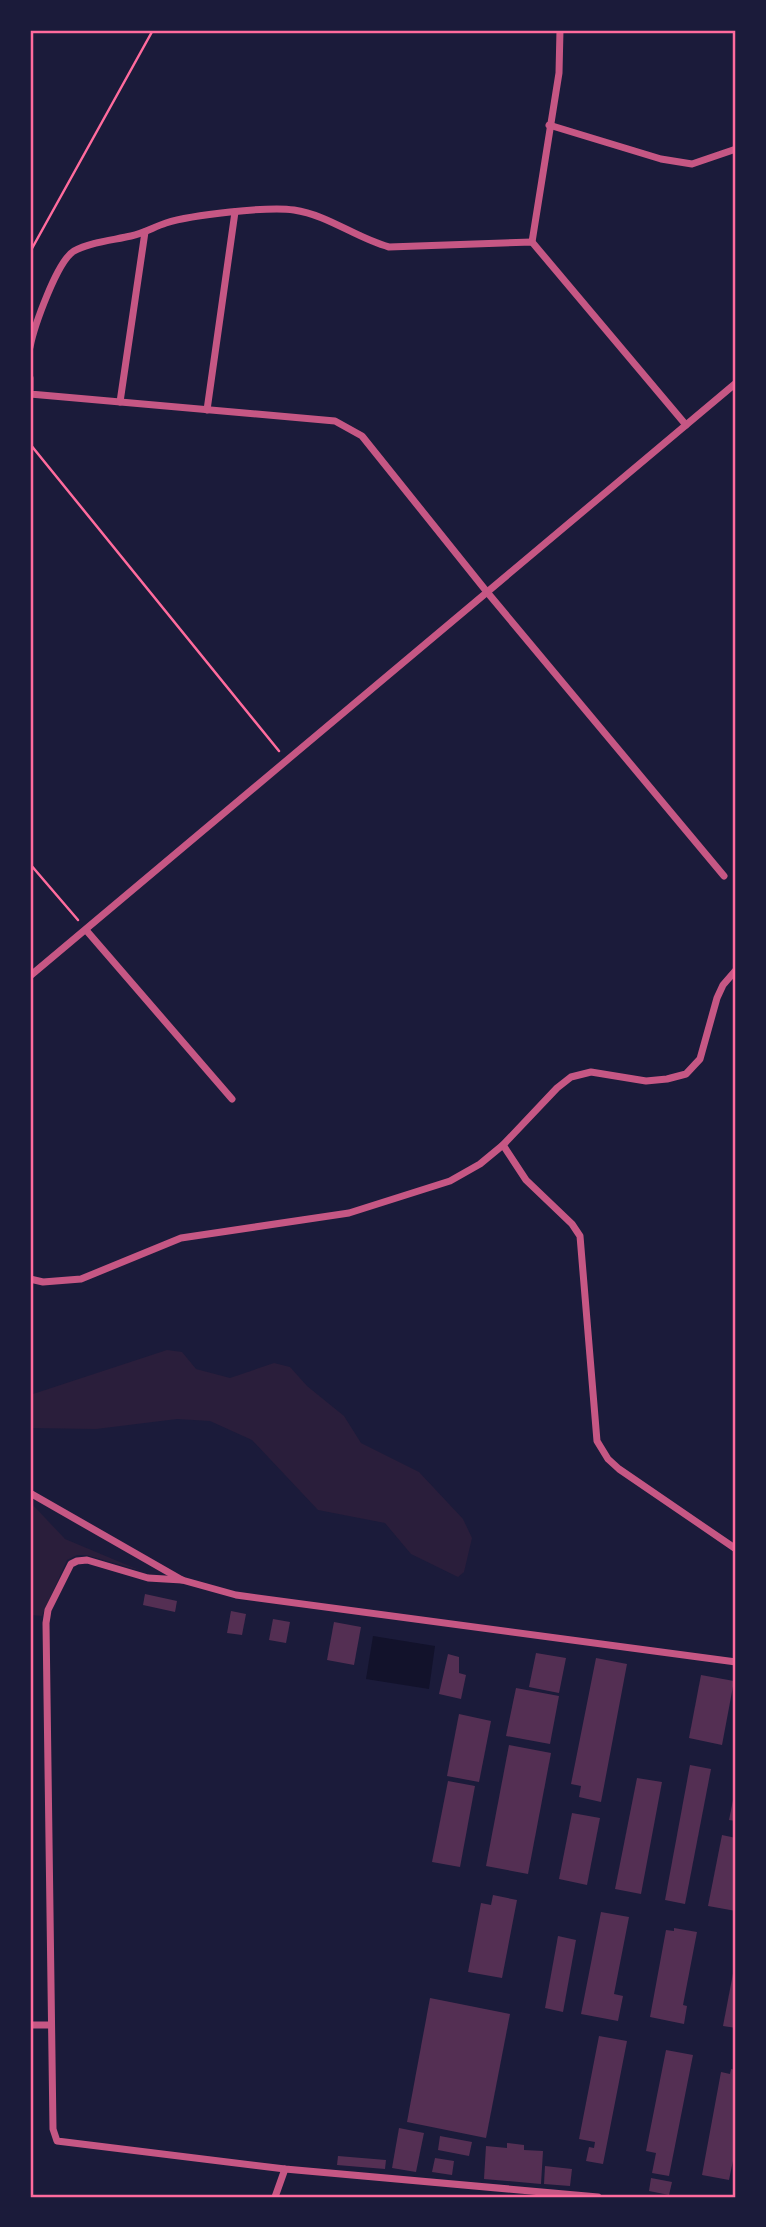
<svg xmlns="http://www.w3.org/2000/svg" width="766" height="2227" font-family="'Noto Sans',sans-serif">
<style>
.green{fill:#2a1e3b}
.water{fill:#12122b}
.building{fill:#542f53}
.lines{fill:none;stroke-linecap:round;stroke-linejoin:round}
.path{stroke:#ff6b9d;stroke-width:2.5}
.minor{stroke:#c65784;stroke-width:7}
.neatline{fill:none;stroke:#ff6b9d;stroke-width:2.5}
</style>
<rect width="100%" height="100%" fill="#1b1b3a"/>
<g class="green">
<path d="M 167,1350 L 182,1352 L 196,1369 L 230,1378 L 274,1363 L 290,1367 L 307,1386 L 344,1416 L 361,1443 L 419,1472 L 463,1519 L 472,1538 L 464,1572 L 458,1577 L 411,1554 L 385,1523 L 318,1510 L 252,1440 L 210,1421 L 177,1419 L 96,1429 L 30,1428 L 30,1395 Z"/>
<path d="M 30,1502 L 65,1539 L 139,1570 L 86,1555 L 77,1555 L 67,1560 L 42,1616 L 30,1615 Z"/>
</g>
<path class="water" d="M 373,1636 L 435,1646 L 429,1689 L 366,1679 Z"/>
<g class="building">
<path d="M 145,1594 L 177,1601 L 175,1612 L 143,1605 Z"/>
<path d="M 231,1611 L 246,1614 L 242,1635 L 227,1633 Z"/>
<path d="M 273,1619 L 290,1622 L 286,1643 L 269,1640 Z"/>
<path d="M 334,1622 L 361,1627 L 354,1665 L 327,1660 Z"/>
<path d="M 536,1653 L 566,1658 L 559,1693 L 529,1687 Z"/>
<path d="M 448,1654 L 459,1657 L 459,1673 L 466,1675 L 461,1699 L 439,1694 Z"/>
<path d="M 596,1658 L 627,1664 L 601,1802 L 579,1797 L 581,1786 L 571,1784 Z"/>
<path d="M 701,1675 L 734,1681 L 722,1745 L 689,1738 Z"/>
<path d="M 516,1688 L 559,1696 L 550,1744 L 506,1736 Z"/>
<path d="M 459,1714 L 491,1721 L 479,1782 L 447,1776 Z"/>
<path d="M 509,1745 L 551,1753 L 528,1874 L 486,1866 Z"/>
<path d="M 690,1765 L 711,1769 L 685,1904 L 665,1900 Z"/>
<path d="M 637,1778 L 662,1782 L 641,1894 L 615,1889 Z"/>
<path d="M 448,1781 L 475,1786 L 460,1867 L 432,1862 Z"/>
<path d="M 735,1790 L 736,1790 L 736,1821 L 729,1820 Z"/>
<path d="M 572,1813 L 600,1818 L 587,1885 L 559,1879 Z"/>
<path d="M 722,1835 L 736,1838 L 736,1911 L 708,1906 Z"/>
<path d="M 493,1895 L 517,1900 L 502,1978 L 468,1972 L 481,1903 L 491,1905 Z"/>
<path d="M 601,1912 L 629,1917 L 614,1994 L 623,1996 L 618,2021 L 581,2014 Z"/>
<path d="M 674,1928 L 697,1932 L 683,2005 L 687,2006 L 684,2024 L 650,2017 L 666,1930 L 674,1931 Z"/>
<path d="M 558,1936 L 576,1940 L 563,2012 L 545,2008 Z"/>
<path d="M 735,1963 L 736,1964 L 736,2028 L 723,2026 Z"/>
<path d="M 430,1998 L 510,2014 L 486,2138 L 407,2122 Z"/>
<path d="M 599,2036 L 627,2041 L 603,2164 L 586,2161 L 589,2147 L 594,2148 L 595,2142 L 579,2139 Z"/>
<path d="M 666,2050 L 693,2055 L 669,2176 L 652,2173 L 656,2153 L 646,2151 Z"/>
<path d="M 731,2069 L 736,2070 L 736,2146 L 729,2180 L 702,2175 L 721,2072 L 730,2074 Z"/>
<path d="M 399,2128 L 424,2133 L 416,2172 L 392,2168 Z"/>
<path d="M 440,2136 L 472,2142 L 469,2156 L 438,2150 Z"/>
<path d="M 507,2143 L 524,2145 L 524,2150 L 543,2151 L 541,2184 L 484,2179 L 486,2146 L 507,2148 Z"/>
<path d="M 338,2156 L 386,2160 L 385,2169 L 337,2165 Z"/>
<path d="M 435,2158 L 454,2161 L 452,2175 L 432,2172 Z"/>
<path d="M 545,2166 L 572,2169 L 570,2186 L 544,2184 Z"/>
<path d="M 651,2178 L 672,2182 L 669,2195 L 649,2191 Z"/>
</g>
<g class="lines">
<g class="path">
<path d="M 30,252 L 153,30"/>
<path d="M 30,444 L 279,751"/>
<path d="M 30,864 L 78,920"/>
</g>
<g class="minor">
<path d="M 549,125 L 661,159 L 692,164 L 736,149"/>
<path d="M 532,242 L 559,73 L 560,30"/>
<path d="M 30,347 C 34,327 57,261 74,251 C 90,242 114,240 131,236 C 144,233 154,227 166,223 C 191,215 269,206 294,210 C 328,215 356,238 389,247 L 532,242 L 686,425"/>
<path d="M 30,378 L 30,394 L 335,421 L 362,436 L 487,592 L 724,876"/>
<path d="M 120,402 L 145,232"/>
<path d="M 207,410 L 235,212"/>
<path d="M 86,930 L 232,1099"/>
<path d="M 30,976 L 736,383"/>
<path d="M 503,1145 L 526,1180 L 572,1224 L 580,1236 L 597,1441 L 608,1459 L 619,1469 L 736,1549"/>
<path d="M 30,1279 L 43,1282 L 81,1279 L 181,1238 L 349,1213 L 450,1181 L 480,1164 L 503,1145 L 557,1088 L 571,1077 L 591,1072 L 646,1081 L 667,1079 L 686,1074 L 700,1059 L 717,998 L 723,985 L 736,970"/>
<path d="M 30,1493 L 182,1580 L 236,1595 L 736,1662"/>
<path d="M 182,1580 L 148,1578 L 87,1560 L 77,1561 L 71,1564 L 48,1610 L 46,1623 L 53,2129 L 57,2141 L 285,2169 L 598,2197"/>
<path d="M 30,2025 L 51,2025"/>
<path d="M 275,2197 L 285,2169"/>
</g>
</g>
<rect width="766" height="2227" fill="none" stroke="#1b1b3a" stroke-width="63"/>
<rect x="32" y="32" width="702" height="2164" class="neatline"/>
</svg>
